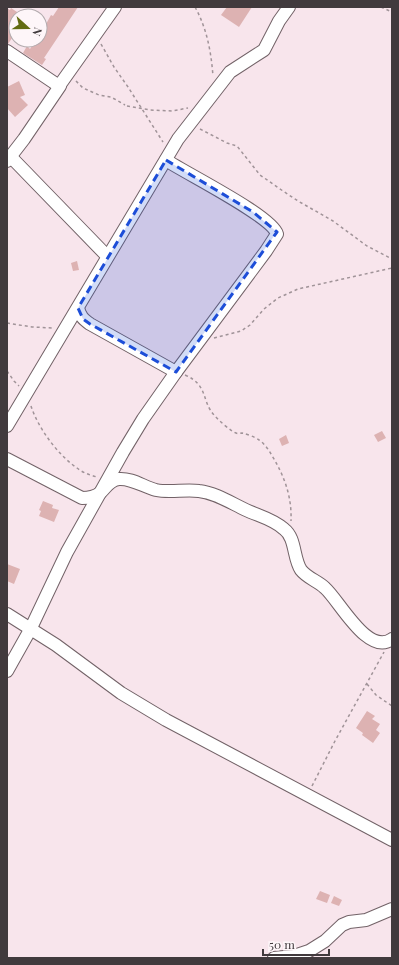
<svg xmlns="http://www.w3.org/2000/svg" width="399" height="965" font-family="'Playfair Display',serif">
<style>
.building{fill:#ddb2b2}
.lines{fill:none;stroke-linecap:round;stroke-linejoin:round}
.minor-casing{stroke:#726267;stroke-width:14}
.path{stroke:#a09398;stroke-width:1.5;stroke-dasharray:3 3;stroke-linecap:butt}
.minor{stroke:#fff;stroke-width:12}
.marked{fill:#1d4ed8;fill-opacity:0.2;stroke:#1d4ed8;stroke-width:3;stroke-dasharray:8 5;stroke-linejoin:round}
</style>
<rect width="100%" height="100%" fill="#f8e5ec"/>
<g class="building">
<path d="M 59,7 L 78,7 L 44,58 L 46,59 L 42,65 L 23,53 L 27,46 L 30,49 L 36,40 L 40,40 L 40,35 L 51,15 L 53,16 Z"/>
<path d="M 227,7 L 252,7 L 239,27 L 221,15 Z"/>
<path d="M 7,8 L 10,10 L 11,8 L 23,16 L 16,16 L 16,32 L 8,44 L 7,44 Z"/>
<path d="M 19,81 L 25,95 L 20,97 L 28,105 L 15,117 L 7,108 L 7,87 Z"/>
<path d="M 77,261 L 79,270 L 73,271 L 71,263 Z"/>
<path d="M 382,431 L 386,438 L 378,442 L 374,435 Z"/>
<path d="M 286,435 L 289,443 L 282,446 L 279,439 Z"/>
<path d="M 43,501 L 53,505 L 52,508 L 59,510 L 54,522 L 39,516 L 41,511 L 39,510 Z"/>
<path d="M 7,564 L 20,569 L 14,584 L 7,581 Z"/>
<path d="M 367,711 L 375,716 L 372,719 L 380,724 L 376,730 L 380,733 L 373,743 L 362,735 L 363,733 L 356,728 Z"/>
<path d="M 320,891 L 330,895 L 327,903 L 316,899 Z"/>
<path d="M 334,896 L 342,900 L 339,906 L 331,903 Z"/>
</g>
<g class="lines">
<g class="minor-casing">
<g id="minor">
<path d="M 7,51 L 59,86 L 115,7"/>
<path d="M 10,156 L 107,256"/>
<path d="M 7,161 L 24,139 L 60,86"/>
<path d="M 78,308 C 80,316 83,319 90,324 L 176,372"/>
<path d="M 7,426 L 178,139 L 230,72 L 264,50 L 279,21 L 289,7"/>
<path d="M 7,459 L 82,498 C 88,498 95,497 100,493 C 106,488 109,480 119,479 C 132,478 144,487 156,490 C 170,493 185,489 199,491 C 216,493 231,503 246,510 C 259,516 273,519 284,529 C 296,538 293,558 301,570 C 307,578 318,581 325,588 C 339,600 368,657 392,639"/>
<path d="M 7,614 L 56,645 L 121,693 L 166,720 L 392,840"/>
<path d="M 7,671 L 30,630 L 67,552 L 123,452 L 143,419 L 176,372 L 266,251 L 277,234 C 272,216 185,173 166,160"/>
<path d="M 274,958 L 294,956 L 309,951 L 325,941 L 342,925 L 349,922 L 366,920 L 392,909"/>
</g>
</g>
<g class="path">
<path d="M 195,7 C 207,29 211,51 213,76"/>
<path d="M 381,7 L 392,12"/>
<path d="M 101,44 L 114,67 L 128,87 L 163,142"/>
<path d="M 76,81 L 83,88 L 99,95 L 111,97 L 125,105"/>
<path d="M 127,106 L 150,110 L 172,111 L 188,108"/>
<path d="M 200,129 L 227,143 L 237,146 L 260,175 L 283,191 L 298,201 L 333,221 L 367,246 L 392,259"/>
<path d="M 7,323 L 32,327 L 53,328"/>
<path d="M 214,338 L 241,331 L 250,325 L 264,309 L 278,298 L 298,289 L 392,268"/>
<path d="M 7,371 L 14,381 L 19,386"/>
<path d="M 185,375 C 209,385 201,402 215,416 C 218,420 232,432 236,433 C 238,434 240,433 242,433 C 247,434 255,437 259,440 C 264,443 268,449 271,454 C 284,475 292,496 291,521"/>
<path d="M 31,406 C 38,428 58,455 77,468 C 83,473 90,475 97,477"/>
<path d="M 367,684 L 376,695 L 392,706"/>
<path d="M 312,786 L 335,741 L 384,652"/>
</g>
<use href="#minor" class="minor"/>
</g>
<path class="marked" d="M 166,160 L 253,212 L 277,232 L 176,372 L 90,324 L 83,319 L 78,308 Z"/>
<rect width="399" height="965" fill="none" stroke="#413a3d" stroke-width="16"/>
<g transform="translate(28 28) rotate(111)"><circle r="19" fill="#fef6f9" stroke="#b2abae"/>
<path d="M0-3L7 15L0 10L-7 15Z" fill="#636c13"/>
<text y="-6" font-size="11" font-weight="bold" text-anchor="middle" fill="#413a3d">N</text>
</g>
<path d="M263 949v6h66v-6" fill="none" stroke="#413a3d" stroke-width="2"/>
<text x="269" y="949" font-size="12" fill="#413a3d" stroke="#fef6f9" stroke-width="3" paint-order="stroke">50 m</text>
</svg>
